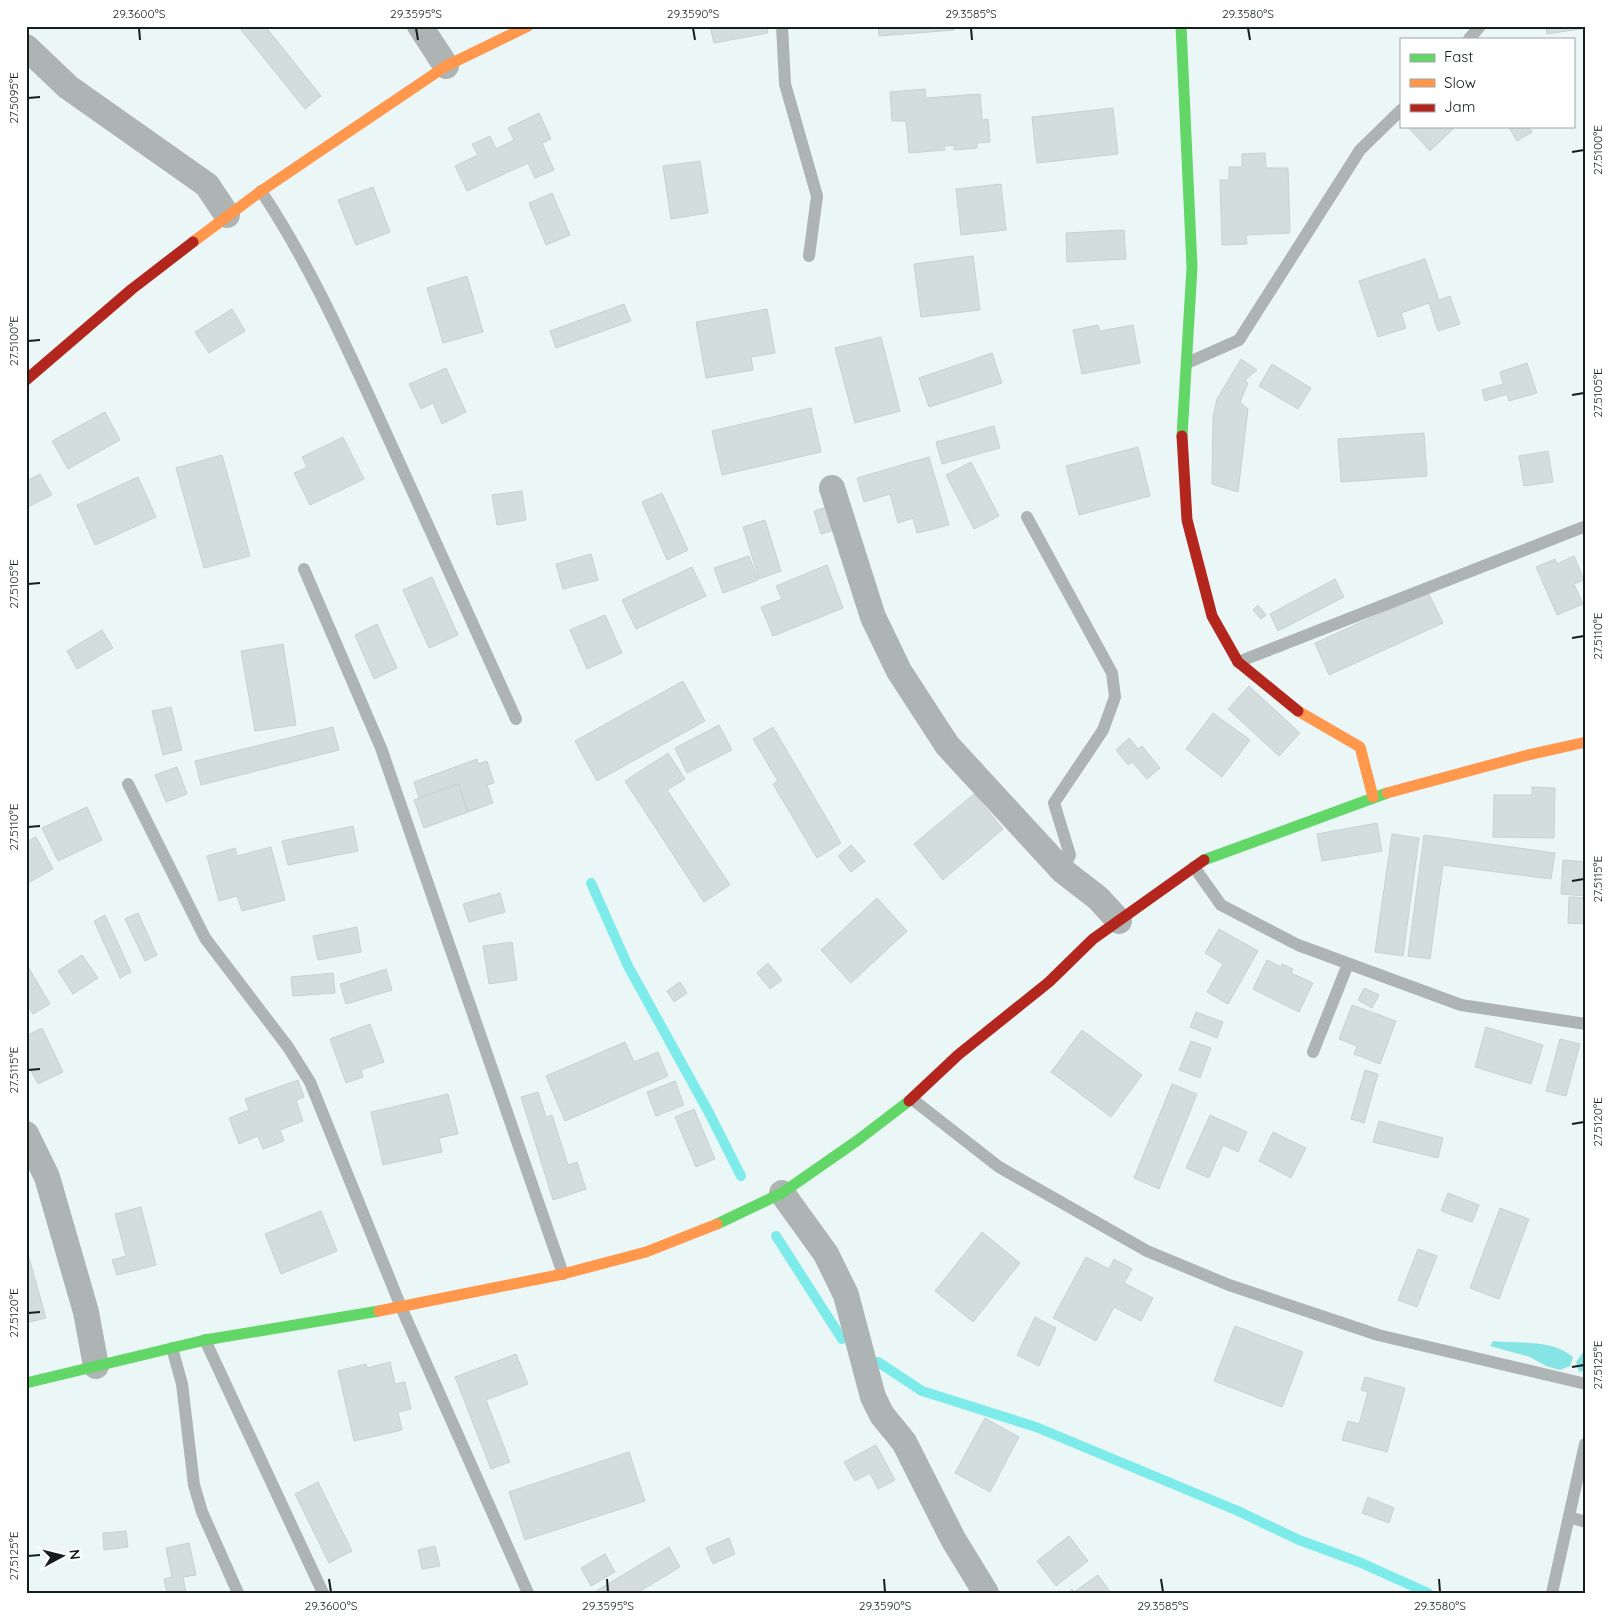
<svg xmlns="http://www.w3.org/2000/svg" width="1612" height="1619" font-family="Quicksand,sans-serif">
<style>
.forest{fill:#87e4e4}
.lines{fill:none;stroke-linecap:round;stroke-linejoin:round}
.stream{stroke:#7eebeb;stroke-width:10}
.building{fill:#d3dddd;stroke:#c7d1d1}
.lane{stroke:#aeb4b4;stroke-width:12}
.street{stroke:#aeb4b4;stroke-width:26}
.fast{stroke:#63d668;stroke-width:11}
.slow{stroke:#ff974d;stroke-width:11}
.jam{stroke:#b3261e;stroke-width:11}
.ticks{fill:none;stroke:#151e1d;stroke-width:2}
.neatline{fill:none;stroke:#151e1d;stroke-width:2}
.ticks-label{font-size:12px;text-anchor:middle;fill:#151e1d}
</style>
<rect width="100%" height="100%" fill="#ebf7f7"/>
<g class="forest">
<path d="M 1493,1341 C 1520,1344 1551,1339 1573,1357 L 1570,1366 L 1560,1370 L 1546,1366 L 1530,1357 L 1490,1346 Z"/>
<path d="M 1586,1348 L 1586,1370 L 1579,1372 L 1576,1362 Z"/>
</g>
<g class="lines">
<g class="stream">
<path d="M 591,883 L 628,966 L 708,1111 L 741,1176"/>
<path d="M 776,1236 L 842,1339"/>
<path d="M 878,1362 L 922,1391 L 1036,1427 L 1238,1511 L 1299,1540 L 1359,1562 L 1428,1593"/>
</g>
</g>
<g class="building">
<path d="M 238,26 L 265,26 L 321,96 L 305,109 Z"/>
<path d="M 710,26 L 767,26 L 768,33 L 714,43 Z"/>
<path d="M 878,26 L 954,26 L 954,30 L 879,36 Z"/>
<path d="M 1546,26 L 1586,26 L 1586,28 L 1547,34 Z"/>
<path d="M 925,89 L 926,98 L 980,94 L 982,120 L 988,119 L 990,142 L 977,143 L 977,148 L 954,150 L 954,145 L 944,146 L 945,150 L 909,153 L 906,121 L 892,121 L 890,92 Z"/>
<path d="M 1113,108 L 1118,154 L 1037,163 L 1032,117 Z"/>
<path d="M 539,113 L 551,139 L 542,143 L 554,170 L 535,178 L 528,163 L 467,191 L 455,166 L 478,155 L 472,144 L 490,136 L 496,149 L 514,140 L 508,128 Z"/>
<path d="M 1407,126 L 1456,126 L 1430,151 Z"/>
<path d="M 1508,126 L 1528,126 L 1532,132 L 1517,141 Z"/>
<path d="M 1265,153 L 1266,168 L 1288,168 L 1290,233 L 1246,235 L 1247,244 L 1222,245 L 1220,180 L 1229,180 L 1229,167 L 1242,167 L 1242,154 Z"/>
<path d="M 700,161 L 708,213 L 671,219 L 663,166 Z"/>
<path d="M 1001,184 L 1006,230 L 961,235 L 956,189 Z"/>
<path d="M 373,187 L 390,232 L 356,245 L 338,200 Z"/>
<path d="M 552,193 L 570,235 L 546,245 L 529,203 Z"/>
<path d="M 1124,230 L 1126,259 L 1067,262 L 1066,233 Z"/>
<path d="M 973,256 L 980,310 L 921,317 L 914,264 Z"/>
<path d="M 1425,259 L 1439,300 L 1450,296 L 1460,324 L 1438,331 L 1429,303 L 1401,313 L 1406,328 L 1378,337 L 1359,281 Z"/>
<path d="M 467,276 L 483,332 L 443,343 L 427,288 Z"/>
<path d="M 624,304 L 631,321 L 556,348 L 550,331 Z"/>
<path d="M 232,309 L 245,331 L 209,353 L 195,332 Z"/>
<path d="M 767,309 L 775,353 L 751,357 L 753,370 L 706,378 L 696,322 Z"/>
<path d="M 1098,325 L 1100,331 L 1133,325 L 1140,363 L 1082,374 L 1073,330 Z"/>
<path d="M 881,337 L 900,411 L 855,423 L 835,348 Z"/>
<path d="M 992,353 L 1002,383 L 929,407 L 919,378 Z"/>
<path d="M 1241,359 L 1257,370 L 1245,380 L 1248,383 L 1240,402 L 1248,409 L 1238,492 L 1212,484 L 1213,417 L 1217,399 Z"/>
<path d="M 1527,363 L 1537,393 L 1509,401 L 1507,394 L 1485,401 L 1482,390 L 1503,384 L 1500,372 Z"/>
<path d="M 1272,364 L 1311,388 L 1298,409 L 1259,386 Z"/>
<path d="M 446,368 L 466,412 L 442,424 L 433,403 L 421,409 L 409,384 Z"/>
<path d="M 811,408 L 821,452 L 722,475 L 712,431 Z"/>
<path d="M 105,412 L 120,440 L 68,469 L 52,441 Z"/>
<path d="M 994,426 L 1000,448 L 942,464 L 936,442 Z"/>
<path d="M 1424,433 L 1427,476 L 1341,482 L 1338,439 Z"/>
<path d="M 343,437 L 364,479 L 310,505 L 294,473 L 307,467 L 302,457 Z"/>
<path d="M 1138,447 L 1150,496 L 1079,515 L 1066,466 Z"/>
<path d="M 1548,451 L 1553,482 L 1524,486 L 1519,456 Z"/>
<path d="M 222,455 L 250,556 L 204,568 L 176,468 Z"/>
<path d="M 929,457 L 949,525 L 917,533 L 913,518 L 898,523 L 890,494 L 864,502 L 857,478 Z"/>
<path d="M 971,462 L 999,516 L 974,529 L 946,475 Z"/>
<path d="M 40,474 L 52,495 L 26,508 L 26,481 Z"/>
<path d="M 138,477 L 156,517 L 95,545 L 77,505 Z"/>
<path d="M 522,491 L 526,520 L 497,525 L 492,495 Z"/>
<path d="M 662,493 L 688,550 L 667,560 L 642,502 Z"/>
<path d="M 831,506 L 838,529 L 821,534 L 814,511 Z"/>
<path d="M 765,520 L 781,571 L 759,579 L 743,527 Z"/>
<path d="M 591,554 L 598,580 L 563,589 L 556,564 Z"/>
<path d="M 749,556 L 758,580 L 723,593 L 714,568 Z"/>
<path d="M 1574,556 L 1584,580 L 1574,584 L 1583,604 L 1557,615 L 1536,567 L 1555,559 L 1557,564 Z"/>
<path d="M 827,565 L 843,608 L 773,636 L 761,607 L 782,599 L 776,586 Z"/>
<path d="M 692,567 L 706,596 L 636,629 L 622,600 Z"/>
<path d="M 432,577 L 458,635 L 429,648 L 403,590 Z"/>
<path d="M 1335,579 L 1344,597 L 1278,631 L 1270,614 Z"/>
<path d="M 1428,592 L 1443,623 L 1329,675 L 1315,643 Z"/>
<path d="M 1258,605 L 1266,615 L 1261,619 L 1253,610 Z"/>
<path d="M 605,615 L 622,653 L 587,669 L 570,630 Z"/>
<path d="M 377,624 L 397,668 L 374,679 L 355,635 Z"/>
<path d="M 102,630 L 113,648 L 77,669 L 67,651 Z"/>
<path d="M 283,644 L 296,725 L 255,731 L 241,651 Z"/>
<path d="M 683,681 L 705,721 L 597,781 L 575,741 Z"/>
<path d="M 1249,686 L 1300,733 L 1279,756 L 1228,709 Z"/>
<path d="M 171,707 L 182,750 L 163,755 L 152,711 Z"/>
<path d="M 1213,713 L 1250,740 L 1222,777 L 1186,749 Z"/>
<path d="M 719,725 L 732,750 L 687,773 L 675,748 Z"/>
<path d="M 333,727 L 339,750 L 201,785 L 195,761 Z"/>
<path d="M 773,727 L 841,843 L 817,858 L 773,784 L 778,781 L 753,739 Z"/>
<path d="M 1129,738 L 1138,749 L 1142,746 L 1160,768 L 1147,779 L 1132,762 L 1128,765 L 1116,750 Z"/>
<path d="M 668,753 L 685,779 L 667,790 L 730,885 L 704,902 L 625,781 Z"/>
<path d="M 477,759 L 478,764 L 487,761 L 494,783 L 487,785 L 493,803 L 468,812 L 458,784 L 419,798 L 414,782 Z"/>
<path d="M 177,767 L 187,794 L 166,802 L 155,775 Z"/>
<path d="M 458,784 L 468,812 L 424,828 L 414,800 Z"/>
<path d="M 1532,787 L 1555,788 L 1554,838 L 1493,837 L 1494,795 L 1532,795 Z"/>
<path d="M 974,794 L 1003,829 L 943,880 L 914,844 Z"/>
<path d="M 87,807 L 102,840 L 58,861 L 42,828 Z"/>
<path d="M 1377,823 L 1382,851 L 1322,861 L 1317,834 Z"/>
<path d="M 353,826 L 358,851 L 288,865 L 282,841 Z"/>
<path d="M 1392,834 L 1419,838 L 1403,956 L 1375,952 Z"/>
<path d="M 1424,835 L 1555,853 L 1551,879 L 1443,865 L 1430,959 L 1408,956 Z"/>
<path d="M 36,837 L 53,869 L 26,884 L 26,842 Z"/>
<path d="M 851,845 L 865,861 L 851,872 L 838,856 Z"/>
<path d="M 271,847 L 285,900 L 242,911 L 237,896 L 219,901 L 207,856 L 235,848 L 237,856 Z"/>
<path d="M 1563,860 L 1586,862 L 1586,896 L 1561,894 Z"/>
<path d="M 500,893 L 505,912 L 469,922 L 463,904 Z"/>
<path d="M 1569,897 L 1586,898 L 1586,924 L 1568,923 Z"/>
<path d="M 877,898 L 907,931 L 851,983 L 821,950 Z"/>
<path d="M 138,913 L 157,955 L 145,961 L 125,919 Z"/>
<path d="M 105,915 L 131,972 L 120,978 L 94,921 Z"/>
<path d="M 357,927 L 361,952 L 318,960 L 313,936 Z"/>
<path d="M 1219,929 L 1258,951 L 1228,1004 L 1207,992 L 1223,964 L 1205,953 Z"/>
<path d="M 512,942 L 517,980 L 489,984 L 483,946 Z"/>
<path d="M 82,955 L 98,978 L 73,994 L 58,971 Z"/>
<path d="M 1267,960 L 1281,967 L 1282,964 L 1293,969 L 1291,973 L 1313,983 L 1299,1012 L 1253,989 Z"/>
<path d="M 768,963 L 782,980 L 770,989 L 757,973 Z"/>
<path d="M 27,965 L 50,1004 L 33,1014 L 26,1002 Z"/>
<path d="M 386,969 L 392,990 L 346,1004 L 340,984 Z"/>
<path d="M 333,973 L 335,993 L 293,996 L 291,977 Z"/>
<path d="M 680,982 L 687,993 L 674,1002 L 667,991 Z"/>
<path d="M 1364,988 L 1379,995 L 1372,1008 L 1358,1000 Z"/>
<path d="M 1352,1005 L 1396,1021 L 1380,1064 L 1354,1054 L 1357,1046 L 1339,1039 Z"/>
<path d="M 1196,1012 L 1223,1022 L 1217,1038 L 1190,1027 Z"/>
<path d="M 370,1024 L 384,1062 L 361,1070 L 363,1077 L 346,1083 L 330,1039 Z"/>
<path d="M 1486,1027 L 1543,1045 L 1531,1084 L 1475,1067 Z"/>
<path d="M 42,1028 L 63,1072 L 38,1084 L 26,1061 L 26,1036 Z"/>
<path d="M 1082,1030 L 1142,1075 L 1111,1117 L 1051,1072 Z"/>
<path d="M 1560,1039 L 1580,1044 L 1566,1096 L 1546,1091 Z"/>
<path d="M 1191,1041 L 1211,1048 L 1200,1078 L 1179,1070 Z"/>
<path d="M 625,1042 L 634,1062 L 658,1052 L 668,1076 L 565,1121 L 546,1076 Z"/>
<path d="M 1365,1070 L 1378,1074 L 1364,1123 L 1351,1119 Z"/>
<path d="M 298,1080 L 304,1097 L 296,1100 L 303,1121 L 280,1130 L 284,1141 L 263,1149 L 258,1136 L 239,1144 L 229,1118 L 249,1110 L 245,1099 Z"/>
<path d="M 675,1081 L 684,1105 L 656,1116 L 647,1092 Z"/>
<path d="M 1172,1084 L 1197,1094 L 1159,1189 L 1134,1178 Z"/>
<path d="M 538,1092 L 546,1117 L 552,1115 L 568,1165 L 577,1162 L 586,1189 L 553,1200 L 521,1097 Z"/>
<path d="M 448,1094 L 458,1134 L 439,1138 L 442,1152 L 383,1165 L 371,1112 Z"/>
<path d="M 694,1109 L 715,1159 L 696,1167 L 675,1117 Z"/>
<path d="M 1210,1115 L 1247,1132 L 1238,1152 L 1223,1145 L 1209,1178 L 1186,1168 Z"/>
<path d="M 1379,1121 L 1443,1138 L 1438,1158 L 1373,1142 Z"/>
<path d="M 1273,1132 L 1306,1148 L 1291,1178 L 1259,1161 Z"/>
<path d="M 1448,1193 L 1479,1205 L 1472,1222 L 1441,1211 Z"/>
<path d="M 141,1207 L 156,1265 L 117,1275 L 112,1260 L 126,1256 L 115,1214 Z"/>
<path d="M 1500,1208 L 1529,1219 L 1499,1299 L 1470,1288 Z"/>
<path d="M 321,1211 L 337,1251 L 281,1274 L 265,1234 Z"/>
<path d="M 982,1232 L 1020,1263 L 973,1322 L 935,1291 Z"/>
<path d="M 26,1247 L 46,1318 L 26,1323 Z"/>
<path d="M 1418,1249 L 1437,1256 L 1417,1307 L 1398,1300 Z"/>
<path d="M 1086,1257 L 1109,1269 L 1114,1259 L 1132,1269 L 1124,1283 L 1153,1298 L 1141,1321 L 1114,1307 L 1096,1341 L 1053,1318 Z"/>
<path d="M 1035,1317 L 1056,1328 L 1039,1366 L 1017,1355 Z"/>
<path d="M 1235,1326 L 1303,1352 L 1282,1407 L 1214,1381 Z"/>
<path d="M 516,1354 L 528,1384 L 486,1400 L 510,1462 L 491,1469 L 455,1377 Z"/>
<path d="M 390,1362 L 395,1384 L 405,1382 L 411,1409 L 398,1412 L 402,1430 L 354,1441 L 338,1371 L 366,1364 L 367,1368 Z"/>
<path d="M 1365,1377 L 1405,1388 L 1387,1452 L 1342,1440 L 1348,1421 L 1359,1424 L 1368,1392 L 1361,1390 Z"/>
<path d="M 985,1418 L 1019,1437 L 990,1492 L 955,1473 Z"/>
<path d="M 876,1445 L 895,1480 L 878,1489 L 870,1473 L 855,1481 L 844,1462 Z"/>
<path d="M 629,1452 L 645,1501 L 525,1540 L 509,1492 Z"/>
<path d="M 318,1482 L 352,1551 L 329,1563 L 295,1494 Z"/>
<path d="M 1368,1497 L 1394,1508 L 1389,1523 L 1362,1513 Z"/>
<path d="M 126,1531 L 128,1547 L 104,1550 L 103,1533 Z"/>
<path d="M 1069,1536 L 1088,1561 L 1056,1586 L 1037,1561 Z"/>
<path d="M 729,1538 L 735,1554 L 713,1564 L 706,1548 Z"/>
<path d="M 189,1543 L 196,1575 L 183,1577 L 186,1593 L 167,1593 L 164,1579 L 172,1577 L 166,1548 Z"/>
<path d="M 435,1546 L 440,1566 L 422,1569 L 418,1550 Z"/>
<path d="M 669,1547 L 680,1567 L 637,1593 L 593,1593 Z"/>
<path d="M 605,1554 L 615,1572 L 591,1586 L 581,1568 Z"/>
<path d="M 1098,1575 L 1111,1593 L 1068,1593 L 1072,1589 L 1074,1592 Z"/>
</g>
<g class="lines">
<g class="lane">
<path d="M 782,26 L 785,84 L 817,196 L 809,256"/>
<path d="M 1469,39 L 1480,26"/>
<path d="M 261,191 C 311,266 348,350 386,433 C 429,528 473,623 516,719"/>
<path d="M 1187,363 L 1239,340 L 1360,150 L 1401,110"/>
<path d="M 1027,517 L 1112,673 L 1115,697 L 1103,730 L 1054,803 L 1070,855 L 1063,871"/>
<path d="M 304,569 L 381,748 L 563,1274"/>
<path d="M 1238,662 L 1586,526"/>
<path d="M 128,784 L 205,938 L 288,1047 L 310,1082 L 401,1307 L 528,1593"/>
<path d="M 1194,867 L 1221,905 L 1298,945 L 1461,1005 L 1586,1024"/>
<path d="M 1313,1052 L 1348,964"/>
<path d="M 912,1099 L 999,1167 L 1147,1251 L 1229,1285 L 1378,1335 L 1586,1384"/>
<path d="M 205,1340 L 323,1593"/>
<path d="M 172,1348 L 182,1384 L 194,1485 L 202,1512 L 238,1593"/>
<path d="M 1569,1517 L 1586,1522"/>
<path d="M 1552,1593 L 1585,1444"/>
</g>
<g class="street">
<path d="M 420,26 L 446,66"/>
<path d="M 26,47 L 68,87 L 207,185 L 227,215"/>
<path d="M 832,488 L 873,617 L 899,671 L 947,745 L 1063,871 L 1098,898 L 1119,921"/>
<path d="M 26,1134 L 47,1177 L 86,1312 L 96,1366"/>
<path d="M 782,1193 L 826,1254 L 846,1295 L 873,1397 L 882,1415 L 904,1442 L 953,1539 L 986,1593"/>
</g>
<g class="fast">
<path d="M 1181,26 L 1192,267 L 1182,436"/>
<path d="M 1204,860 L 1387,793"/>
<path d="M 717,1224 L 782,1193 L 858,1140 L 909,1101"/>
<path d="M 26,1383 L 205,1340 L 379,1311"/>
</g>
<g class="slow">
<path d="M 193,242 L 261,191 L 446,66 L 528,26"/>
<path d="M 1298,711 L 1360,747 L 1373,797"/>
<path d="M 1387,793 L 1524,756 L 1586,742"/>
<path d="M 379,1311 L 563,1274 L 646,1252 L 717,1224"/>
</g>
<g class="jam">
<path d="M 26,380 L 132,289 L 193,242"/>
<path d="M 1182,436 L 1187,520 L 1212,616 L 1238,662 L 1298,711"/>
<path d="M 909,1101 L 958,1055 L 1049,982 L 1093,939 L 1204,860"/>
</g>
</g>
<path class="ticks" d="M 139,28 L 140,40M 416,28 L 418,40M 693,28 L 695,40M 971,28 L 972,40M 1248,28 L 1250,40M 28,98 L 40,97M 1572,152 L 1584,150M 28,341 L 40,340M 1572,395 L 1584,393M 28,584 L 40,583M 1572,638 L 1584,636M 28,827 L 40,826M 1572,881 L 1584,879M 28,1070 L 40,1069M 1572,1124 L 1584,1122M 28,1313 L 40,1312M 1572,1367 L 1584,1365M 28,1556 L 40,1555M 329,1579 L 331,1592M 607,1579 L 608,1592M 884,1579 L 885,1592M 1161,1579 L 1163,1592M 1439,1579 L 1440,1592"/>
<rect width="1612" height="1619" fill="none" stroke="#ffffff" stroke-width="55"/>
<rect x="1400" y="38" width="175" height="90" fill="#ffffff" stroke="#a1a5a5"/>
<rect x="1410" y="54" width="25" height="8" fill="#63d668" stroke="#a1a5a5"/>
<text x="1444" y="62" font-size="15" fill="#151e1d">Fast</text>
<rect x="1410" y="79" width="25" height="8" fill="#ff974d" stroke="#a1a5a5"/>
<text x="1444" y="88" font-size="15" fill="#151e1d">Slow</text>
<rect x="1410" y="104" width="25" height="8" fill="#b3261e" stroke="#a1a5a5"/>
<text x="1444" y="112" font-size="15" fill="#151e1d">Jam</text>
<g transform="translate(62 1556) rotate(83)" stroke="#ffffff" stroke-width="4" paint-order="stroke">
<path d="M0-4L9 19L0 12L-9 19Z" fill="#151e1d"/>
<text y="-8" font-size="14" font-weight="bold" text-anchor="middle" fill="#151e1d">N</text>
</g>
<rect x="28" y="28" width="1556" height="1564" class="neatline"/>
<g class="ticks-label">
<text x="139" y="18">29.3600°S</text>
<text x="416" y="18">29.3595°S</text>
<text x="693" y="18">29.3590°S</text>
<text x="971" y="18">29.3585°S</text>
<text x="1248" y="18">29.3580°S</text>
<text transform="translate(14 98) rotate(-90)" y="4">27.5095°E</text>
<text transform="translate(1598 150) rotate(-90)" y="4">27.5100°E</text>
<text transform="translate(14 341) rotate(-90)" y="4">27.5100°E</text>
<text transform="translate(1598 393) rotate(-90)" y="4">27.5105°E</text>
<text transform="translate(14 584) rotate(-90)" y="4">27.5105°E</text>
<text transform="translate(1598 636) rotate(-90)" y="4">27.5110°E</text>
<text transform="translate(14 827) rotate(-90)" y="4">27.5110°E</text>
<text transform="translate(1598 879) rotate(-90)" y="4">27.5115°E</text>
<text transform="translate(14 1070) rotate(-90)" y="4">27.5115°E</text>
<text transform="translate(1598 1122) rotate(-90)" y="4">27.5120°E</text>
<text transform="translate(14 1313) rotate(-90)" y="4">27.5120°E</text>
<text transform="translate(1598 1365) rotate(-90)" y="4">27.5125°E</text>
<text transform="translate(14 1556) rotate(-90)" y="4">27.5125°E</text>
<text x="331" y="1610">29.3600°S</text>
<text x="608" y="1610">29.3595°S</text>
<text x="885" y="1610">29.3590°S</text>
<text x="1163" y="1610">29.3585°S</text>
<text x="1440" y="1610">29.3580°S</text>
</g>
</svg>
